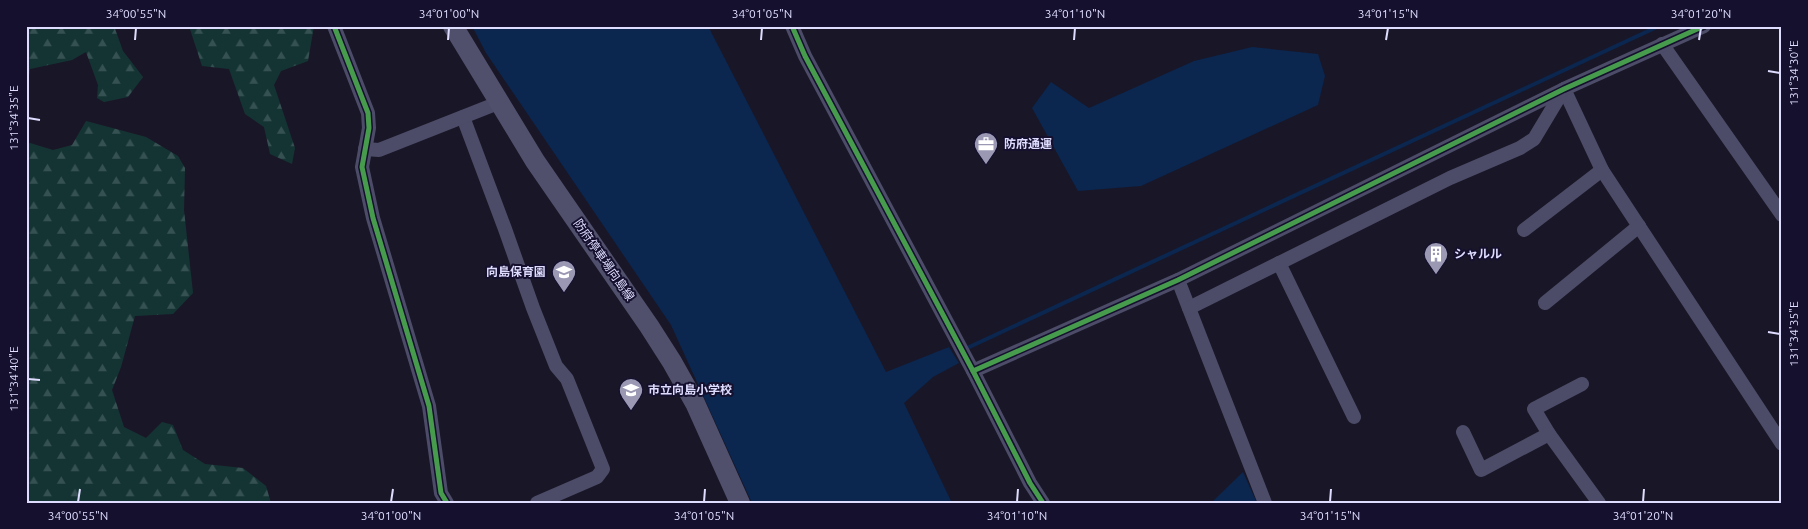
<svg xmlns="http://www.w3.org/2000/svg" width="1808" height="529" font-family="Ubuntu,'Noto Sans JP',sans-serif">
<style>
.forest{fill:url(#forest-firs)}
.water{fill:#0b264f}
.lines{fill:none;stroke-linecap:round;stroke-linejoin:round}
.stream{stroke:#0b264f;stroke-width:4}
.street{stroke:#4c4c68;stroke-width:14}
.secondary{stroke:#50506d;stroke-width:20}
.cycleway-casing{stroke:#14102e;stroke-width:8}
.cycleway{stroke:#469c4c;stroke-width:5}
.ticks{fill:none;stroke:#dfddff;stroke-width:2}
.labels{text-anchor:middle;stroke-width:4;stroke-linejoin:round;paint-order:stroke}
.poi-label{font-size:12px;font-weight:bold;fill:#dfddff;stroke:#14102e;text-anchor:start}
.street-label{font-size:12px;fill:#dfddff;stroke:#14102e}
.neatline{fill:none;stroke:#dfddff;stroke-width:2}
.ticks-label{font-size:12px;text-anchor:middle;fill:#dfddff}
</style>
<defs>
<pattern id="forest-firs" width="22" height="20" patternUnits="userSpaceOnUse" patternTransform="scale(1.25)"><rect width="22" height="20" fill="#143433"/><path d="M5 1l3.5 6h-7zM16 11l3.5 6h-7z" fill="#365152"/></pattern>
</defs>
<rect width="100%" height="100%" fill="#191727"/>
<g class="forest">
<path d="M 26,26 L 114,26 L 123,51 L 143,77 L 128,97 L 104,102 L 97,98 L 98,85 L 86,52 L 72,60 L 30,69 L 26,96 Z"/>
<path d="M 189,26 L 314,26 L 308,61 L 281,71 L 274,85 L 295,148 L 292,164 L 270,154 L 264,127 L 245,114 L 229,69 L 202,66 Z"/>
<path d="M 86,121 L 146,137 L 178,156 L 185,168 L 184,210 L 193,293 L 173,314 L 135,316 L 121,367 L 112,390 L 124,427 L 146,438 L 162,422 L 173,425 L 183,450 L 205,464 L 243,468 L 266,486 L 271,503 L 26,503 L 26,144 L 30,143 L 53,150 L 72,145 Z"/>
</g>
<g class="water">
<path d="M 472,26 L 708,26 L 886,372 L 949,347 L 959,363 L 933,377 L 904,403 L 952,503 L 752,503 L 671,325 L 486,53 Z"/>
<path d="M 1252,47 L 1318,54 L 1325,76 L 1318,105 L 1141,186 L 1078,191 L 1032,108 L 1051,82 L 1089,108 L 1194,61 Z"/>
<path d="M 1243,472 L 1257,503 L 1211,503 Z"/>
</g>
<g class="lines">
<path class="stream" d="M 965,349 L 1659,26"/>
<g class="street">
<path d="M 334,26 L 368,113 L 369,128 L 362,167 L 373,218 L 429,406 L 441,493 L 447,503"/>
<path d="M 792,26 L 805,56 L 973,371 L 1030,483 L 1043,503"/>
<path d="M 1662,44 L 1782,215"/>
<path d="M 1564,89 L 1602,170 L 1782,444"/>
<path d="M 463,117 L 505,229 L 533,308 L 556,366 L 567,379 L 603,469 L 597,477 L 537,503"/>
<path d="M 365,149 L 379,150 L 498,103"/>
<path d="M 1524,230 L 1602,170"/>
<path d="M 1279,263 L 1354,417"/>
<path d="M 1178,280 L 1265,503"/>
<path d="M 1545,303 L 1639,226"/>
<path d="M 1189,308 L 1450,178 L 1520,148 L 1534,139 L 1564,89"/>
<path d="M 973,371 L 1178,280 L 1564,89 L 1704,26"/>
<path d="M 1582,384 L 1534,409 L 1549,434 L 1599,503"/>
<path d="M 1463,432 L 1481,470 L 1549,434"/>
</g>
<path class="secondary" d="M 453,26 L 535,161 L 649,326 L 672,362 L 695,403 L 740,503"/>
<g class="cycleway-casing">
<g id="cycleway">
<path d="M 334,26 L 368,113 L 369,128 L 362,167 L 373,218 L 429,406 L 441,493 L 447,503"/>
<path d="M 792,26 L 805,56 L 973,371 L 1030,483 L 1043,503"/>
<path d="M 973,371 L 1178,280 L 1564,89 L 1704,26"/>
</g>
</g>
<use href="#cycleway" class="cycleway"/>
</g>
<path class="ticks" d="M 135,40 L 136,28M 448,40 L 449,28M 761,40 L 762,28M 1074,40 L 1075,28M 1386,40 L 1388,28M 1699,40 L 1701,28M 1768,71 L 1780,73M 28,118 L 40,120M 1768,332 L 1780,334M 28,379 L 40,380M 78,502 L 80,489M 391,502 L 393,489M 704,502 L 705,489M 1017,502 L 1018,489M 1330,502 L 1331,489M 1643,502 L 1644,489"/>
<defs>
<g id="office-pin" transform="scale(1.25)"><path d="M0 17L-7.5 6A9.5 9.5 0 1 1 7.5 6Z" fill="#9a98b3" stroke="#14102e"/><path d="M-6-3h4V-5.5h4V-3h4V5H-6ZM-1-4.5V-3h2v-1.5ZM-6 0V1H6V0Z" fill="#fff"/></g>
<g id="building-pin" transform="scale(1.25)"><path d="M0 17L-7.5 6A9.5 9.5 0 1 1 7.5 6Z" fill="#9a98b3" stroke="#14102e"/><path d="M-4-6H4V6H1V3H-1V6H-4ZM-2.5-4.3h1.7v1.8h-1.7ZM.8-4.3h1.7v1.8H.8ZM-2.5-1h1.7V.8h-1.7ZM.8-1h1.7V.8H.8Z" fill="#fff"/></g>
<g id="school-pin" transform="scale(1.25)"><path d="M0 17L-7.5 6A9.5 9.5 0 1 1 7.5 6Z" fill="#9a98b3" stroke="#14102e"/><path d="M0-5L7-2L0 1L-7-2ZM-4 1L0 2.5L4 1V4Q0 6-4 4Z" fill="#fff"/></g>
</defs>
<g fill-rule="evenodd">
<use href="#office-pin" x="986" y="144"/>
<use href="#building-pin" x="1436" y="254"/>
<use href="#school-pin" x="564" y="272"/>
<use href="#school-pin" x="631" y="390"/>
</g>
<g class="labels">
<g class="poi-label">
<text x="1004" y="148">防府通運</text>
<text x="1454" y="258">シャルル</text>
<text x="546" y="276" text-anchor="end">向島保育園</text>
<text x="648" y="394">市立向島小学校</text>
</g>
<g class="street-label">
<text transform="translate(604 260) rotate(55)" y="4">防府停車場向島線</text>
</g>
</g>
<rect width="1808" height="529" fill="none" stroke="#14102e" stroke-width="55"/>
<rect x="28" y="28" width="1752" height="474" class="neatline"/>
<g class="ticks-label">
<text x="136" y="18">34°00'55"N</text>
<text x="449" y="18">34°01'00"N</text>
<text x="762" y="18">34°01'05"N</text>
<text x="1075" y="18">34°01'10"N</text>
<text x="1388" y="18">34°01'15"N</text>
<text x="1701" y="18">34°01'20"N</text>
<text transform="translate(1794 73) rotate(-90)" y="4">131°34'30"E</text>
<text transform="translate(14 118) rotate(-90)" y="4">131°34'35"E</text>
<text transform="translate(1794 334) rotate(-90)" y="4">131°34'35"E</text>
<text transform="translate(14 379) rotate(-90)" y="4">131°34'40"E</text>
<text x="78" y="520">34°00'55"N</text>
<text x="391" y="520">34°01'00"N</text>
<text x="704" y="520">34°01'05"N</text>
<text x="1017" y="520">34°01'10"N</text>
<text x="1330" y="520">34°01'15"N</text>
<text x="1643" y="520">34°01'20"N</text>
</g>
</svg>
